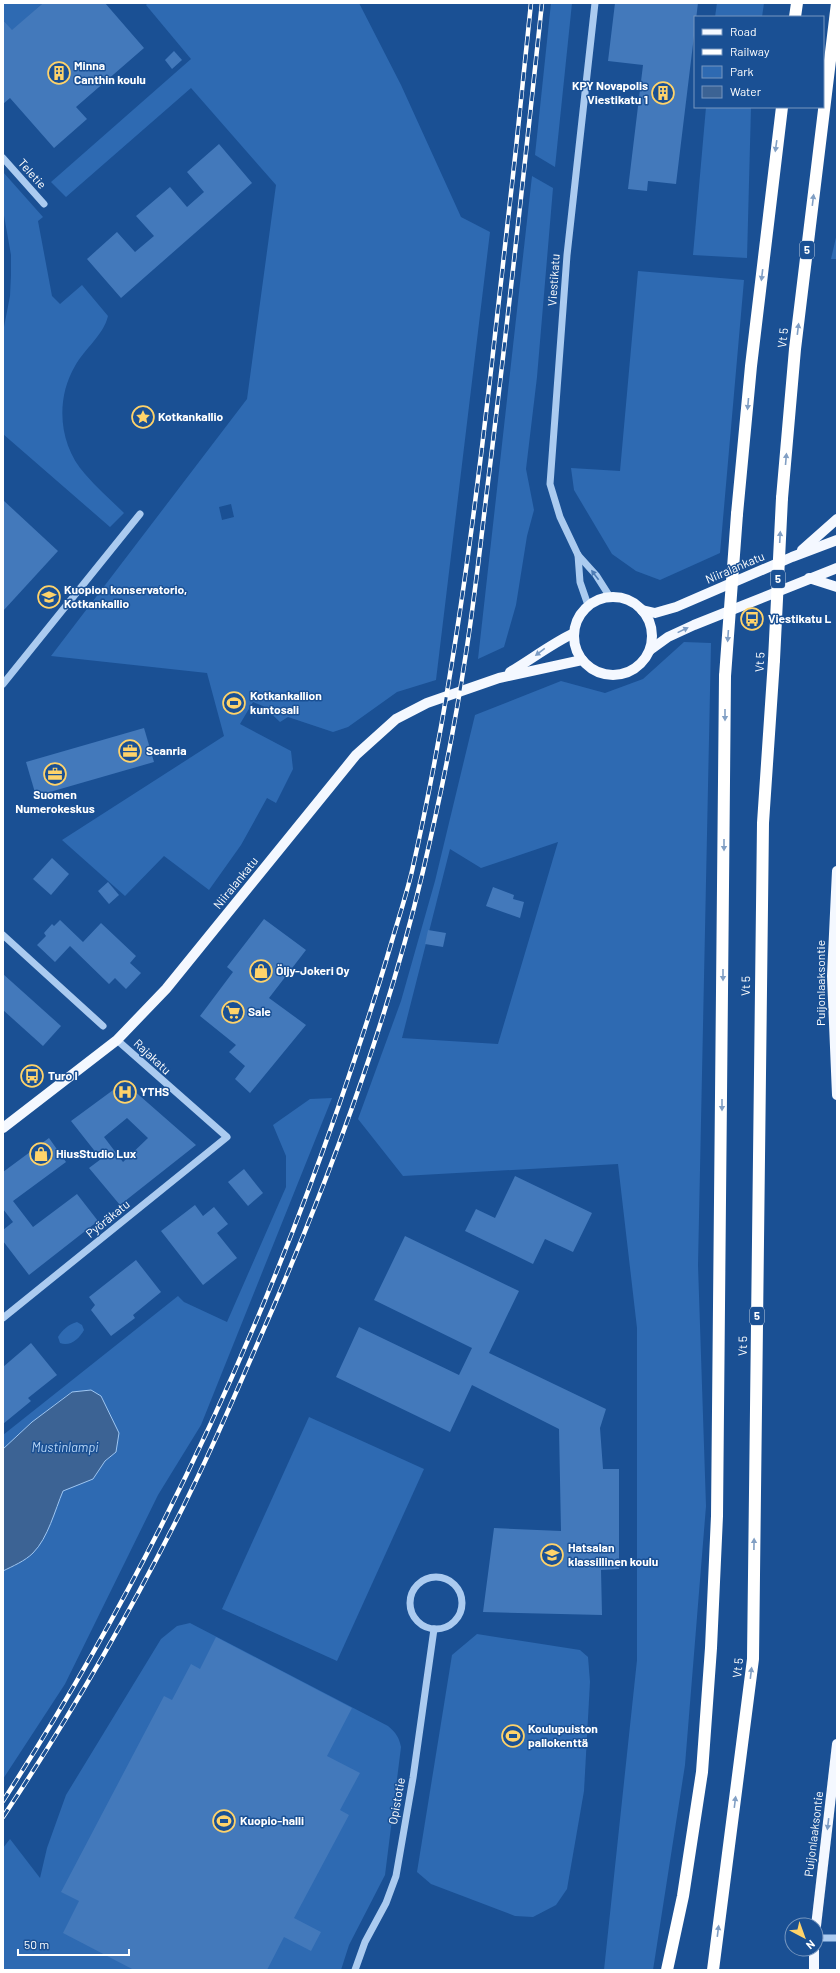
<svg xmlns="http://www.w3.org/2000/svg" width="840" height="1973" font-family="Barlow,sans-serif">
<style>
.green{fill:#2e6ab2;fill-rule:evenodd}
.water{fill:#3c6394;stroke:#9ec6f2}
.building{fill:#4379bb;fill-rule:evenodd}
.lines{fill:none;stroke-linecap:round;stroke-linejoin:round}
.minor{stroke:#abcbf0;stroke-width:7}
.major{stroke:#f4f8ff;stroke-width:10}
.highway{stroke:#fff;stroke-width:12}
.rail-casing{stroke:#fff;stroke-width:4.5}
.rail{stroke:#1a5094;stroke-width:3;stroke-dasharray:9;stroke-linecap:butt}
.highway-bridge{stroke:#fff;stroke-width:12}
.oneway{fill:#819fc4}
.oneway2{fill:#4d7bb4}
.oneway3{fill:#7c9cc4}
.labels{text-anchor:middle;stroke-width:3;stroke-linejoin:round;paint-order:stroke}
.shield{fill:#1a5094;stroke:#bacadf;stroke-width:1}
.shield-label{font-size:11px;font-weight:bold;fill:#fff}
.poi-label{font-size:12px;font-weight:bold;fill:#fff;stroke:#1a5094;text-anchor:start}
.street-label{font-size:12px;fill:#fff;stroke:#1a5094}
.water-label{font-size:13px;font-style:italic;fill:#b7d5f6;stroke:#1a5094}
</style>
<rect width="100%" height="100%" fill="#1a5094"/>
<g class="green">
<path d="M 3,3 L 43,3 L 12,31 L 3,20 Z"/>
<path d="M 148,3 L 359,3 L 401,85 L 461,217 L 490,232 L 436,680 L 397,692 L 348,727 L 333,732 L 288,717 L 280,722 L 263,706 L 253,702 L 240,724 L 291,751 L 293,769 L 276,803 L 267,798 L 241,845 L 209,890 L 164,856 L 125,896 L 62,840 L 224,736 L 207,673 L 51,656 L 247,399 L 276,185 L 191,88 L 66,197 L 51,182 L 191,59 L 146,5 ZM 231,504 L 234,517 L 222,520 L 219,507 Z"/>
<path d="M 551,3 L 572,3 L 555,167 L 535,155 Z"/>
<path d="M 717,3 L 764,3 L 762,17 L 715,17 Z"/>
<path d="M 706,107 L 751,107 L 747,258 L 693,255 Z"/>
<path d="M 3,172 L 43,217 L 38,221 L 52,296 L 60,304 L 82,285 L 108,316 C 103,336 85,348 75,366 C 55,400 59,445 85,474 C 97,488 111,500 124,513 L 110,527 L 3,434 L 3,332 L 10,296 L 11,275 L 11,255 L 3,210 Z"/>
<path d="M 532,176 L 553,188 L 537,377 L 526,469 L 534,510 L 527,536 L 516,605 L 504,647 L 478,659 Z"/>
<path d="M 837,233 L 837,259 L 831,259 Z"/>
<path d="M 638,271 L 744,280 L 720,553 L 660,580 L 636,571 L 612,554 L 574,490 L 571,468 L 620,471 Z"/>
<path d="M 684,642 L 711,643 L 698,1265 L 706,1506 L 685,1765 L 653,1970 L 604,1970 L 637,1660 L 637,1328 L 618,1164 L 403,1176 L 358,1119 L 401,1001 L 435,881 L 475,715 L 561,681 L 605,693 L 643,679 ZM 558,842 L 498,1044 L 402,1038 L 450,849 L 481,868 Z"/>
<path d="M 332,1098 L 201,1425 L 158,1495 L 65,1684 L 3,1779 L 3,1571 L 16,1565 L 44,1537 L 63,1490 L 93,1479 L 105,1461 L 116,1452 L 109,1413 L 101,1396 L 71,1392 L 32,1422 L 3,1449 L 3,1435 L 178,1296 L 184,1302 L 227,1322 L 286,1187 L 286,1156 L 273,1125 L 310,1099 Z"/>
<path d="M 77,1322 L 82,1325 L 84,1330 C 79,1339 70,1347 60,1343 L 58,1337 C 62,1330 69,1324 77,1322 Z"/>
<path d="M 309,1417 L 424,1469 L 337,1661 L 222,1609 Z"/>
<path d="M 190,1623 L 388,1726 C 396,1733 399,1737 401,1747 L 385,1875 L 349,1945 L 341,1970 L 3,1970 L 3,1848 L 10,1839 L 40,1878 L 47,1848 L 66,1795 L 161,1639 L 177,1626 Z"/>
<path d="M 477,1634 L 580,1650 L 588,1657 L 590,1682 L 584,1791 L 567,1889 L 556,1905 L 533,1917 L 515,1916 L 431,1884 L 417,1872 L 452,1655 Z"/>
</g>
<path class="water" d="M 91,1390 L 101,1396 L 119,1433 L 116,1452 L 105,1461 L 93,1479 L 63,1491 C 55,1510 48,1538 33,1553 C 25,1561 13,1566 3,1571 L 3,1449 L 32,1422 L 72,1392 Z"/>
<g class="building">
<path d="M 43,3 L 105,3 L 144,48 L 76,107 L 87,119 L 54,148 L 10,98 L 3,104 L 3,20 L 12,30 Z"/>
<path d="M 615,3 L 698,3 L 676,184 L 648,181 L 647,191 L 628,189 L 643,65 L 608,61 Z"/>
<path d="M 174,51 L 182,60 L 172,69 L 165,60 Z"/>
<path d="M 219,144 L 252,183 L 121,298 L 87,259 L 117,232 L 135,252 L 154,236 L 136,216 L 170,187 L 187,207 L 204,192 L 187,172 Z"/>
<path d="M 3,500 L 58,551 L 3,611 Z"/>
<path d="M 144,728 L 154,762 L 36,796 L 26,762 Z"/>
<path d="M 52,858 L 69,874 L 51,895 L 33,879 Z"/>
<path d="M 108,882 L 119,895 L 109,904 L 98,891 Z"/>
<path d="M 493,887 L 514,895 L 513,899 L 524,902 L 520,918 L 486,906 Z"/>
<path d="M 264,919 L 306,950 L 269,998 L 306,1025 L 250,1093 L 235,1079 L 245,1066 L 229,1052 L 236,1045 L 200,1016 L 233,972 L 227,967 Z"/>
<path d="M 60,920 L 83,942 L 101,923 L 136,956 L 130,963 L 141,973 L 126,989 L 115,978 L 109,984 L 70,946 L 55,962 L 37,945 L 46,936 L 44,933 L 52,924 L 54,926 Z"/>
<path d="M 428,930 L 446,933 L 443,947 L 425,944 Z"/>
<path d="M 3,974 L 61,1026 L 43,1046 L 3,1010 Z"/>
<path d="M 124,1082 L 196,1145 L 120,1205 L 89,1168 L 101,1159 L 71,1121 ZM 127,1118 L 148,1138 L 123,1162 L 104,1137 Z"/>
<path d="M 49,1138 L 66,1162 L 13,1201 L 33,1227 L 77,1194 L 98,1221 L 29,1275 L 3,1241 L 3,1230 L 13,1222 L 3,1209 L 3,1172 Z"/>
<path d="M 244,1169 L 263,1193 L 248,1206 L 228,1182 Z"/>
<path d="M 515,1176 L 592,1213 L 573,1252 L 545,1239 L 533,1264 L 465,1231 L 476,1209 L 495,1218 Z"/>
<path d="M 195,1205 L 203,1216 L 214,1207 L 228,1224 L 217,1233 L 237,1258 L 203,1285 L 161,1231 Z"/>
<path d="M 405,1236 L 519,1291 L 489,1353 L 606,1409 L 600,1428 L 603,1469 L 619,1469 L 619,1569 L 601,1570 L 602,1615 L 483,1612 L 494,1528 L 561,1531 L 559,1429 L 472,1385 L 450,1432 L 336,1377 L 359,1327 L 459,1375 L 472,1348 L 374,1300 Z"/>
<path d="M 136,1260 L 161,1292 L 133,1315 L 135,1318 L 111,1336 L 91,1310 L 95,1305 L 89,1297 Z"/>
<path d="M 31,1343 L 57,1375 L 28,1398 L 31,1401 L 3,1424 L 3,1367 Z"/>
<path d="M 216,1637 L 352,1708 L 327,1756 L 360,1773 L 340,1810 L 349,1815 L 294,1918 L 321,1932 L 311,1951 L 284,1937 L 267,1970 L 134,1970 L 63,1933 L 79,1901 L 61,1892 L 164,1696 L 172,1700 L 191,1664 L 200,1669 Z"/>
</g>
<g class="lines">
<g class="minor">
<path d="M 595,3 L 567,255 L 550,484 L 560,517 L 578,555 L 596,575 L 610,597"/>
<path d="M 3,158 L 44,204"/>
<path d="M 578,555 L 580,582 L 588,605"/>
<path d="M 3,684 L 140,514"/>
<path d="M 3,935 L 103,1026"/>
<path d="M 3,1318 L 227,1137 L 117,1040"/>
<circle cx="436" cy="1603" r="26"/>
<path d="M 816,1938 L 837,1938"/>
<path d="M 355,1970 L 365,1942 L 386,1903 L 396,1876 L 413,1778 L 434,1629"/>
</g>
<g class="major">
<path d="M 802,550 L 837,519"/>
<path d="M 809,578 L 837,587"/>
<circle cx="613" cy="636" r="39"/>
<path d="M 642,610 L 655,613 L 676,607 L 792,557 L 837,540"/>
<path d="M 650,650 L 668,637 L 694,625 L 837,568"/>
<path d="M 510,672 C 532,659 551,644 574,633"/>
<path d="M 837,871 L 832,976 L 837,1095"/>
<path d="M 3,1128 L 117,1040 L 166,989 L 356,755 L 396,719 L 427,703 L 499,678 L 582,660"/>
<path d="M 816,1926 L 837,1744"/>
<path d="M 814,1970 L 814,1949"/>
</g>
<g class="highway">
<path d="M 795,17 L 797,3"/>
<path d="M 782,498 L 795,349 L 837,3"/>
<path d="M 737,514 L 751,366 L 782,107"/>
<path d="M 667,1970 L 683,1896 L 702,1772 L 711,1648 L 717,1516 L 725,676"/>
<path d="M 713,1970 L 753,1659 L 763,823 L 774,660"/>
</g>
<g class="rail-casing">
<g id="rail">
<path d="M 3,1801 C 143,1585 254,1350 338,1108 C 357,1053 375,999 391,944 C 398,920 406,896 412,871 C 452,694 475,515 495,335 C 508,224 520,114 531,3"/>
<path d="M 3,1817 C 65,1724 122,1627 173,1527 C 210,1455 241,1381 273,1308 C 334,1166 388,1020 423,871 C 440,799 455,726 466,653 C 475,596 481,539 488,482 C 508,322 525,163 542,3"/>
</g>
</g>
<use href="#rail" class="rail"/>
<g class="highway-bridge">
<path d="M 774,660 L 782,498"/>
<path d="M 725,676 L 737,514"/>
</g>
</g>
<defs><path id="oneway-solid" d="M-6-.8H1V-3.2L6.5 0L1 3.2V.8H-6Z"/></defs>
<g class="oneway">
<use href="#oneway-solid" transform="translate(776 146) rotate(98)"/>
<use href="#oneway-solid" transform="translate(813 200) rotate(-83)"/>
<use href="#oneway-solid" transform="translate(762 275) rotate(97)"/>
<use href="#oneway-solid" transform="translate(798 329) rotate(-83)"/>
<use href="#oneway-solid" transform="translate(748 404) rotate(95)"/>
<use href="#oneway-solid" transform="translate(786 459) rotate(-85)"/>
<use href="#oneway-solid" transform="translate(780 537) rotate(-87)"/>
<use href="#oneway-solid" transform="translate(728 636) rotate(94)"/>
<use href="#oneway-solid" transform="translate(725 715) rotate(90)"/>
<use href="#oneway-solid" transform="translate(724 845) rotate(90)"/>
<use href="#oneway-solid" transform="translate(723 975) rotate(90)"/>
<use href="#oneway-solid" transform="translate(722 1105) rotate(90)"/>
<use href="#oneway-solid" transform="translate(754 1544) rotate(-89)"/>
<use href="#oneway-solid" transform="translate(751 1673) rotate(-83)"/>
<use href="#oneway-solid" transform="translate(735 1802) rotate(-83)"/>
<use href="#oneway-solid" transform="translate(718 1931) rotate(-83)"/>
</g>
<use class="oneway2" href="#oneway-solid" transform="translate(595 575) rotate(-127)"/>
<g class="oneway3">
<use href="#oneway-solid" transform="translate(683 630) rotate(-26)"/>
<use href="#oneway-solid" transform="translate(540 652) rotate(143)"/>
<use href="#oneway-solid" transform="translate(828 1824) rotate(97)"/>
</g>
<defs>
<g id="building-ring" transform="scale(1.15)"><circle r="9.5" fill="#1a5094" stroke="#ffd36a" stroke-width="1.5"/><path d="M-4-6H4V6H1V3H-1V6H-4ZM-2.5-4.3h1.7v1.8h-1.7ZM.8-4.3h1.7v1.8H.8ZM-2.5-1h1.7V.8h-1.7ZM.8-1h1.7V.8H.8Z" fill="#ffd36a"/></g>
<g id="sight-ring" transform="scale(1.15)"><circle r="9.5" fill="#1a5094" stroke="#ffd36a" stroke-width="1.5"/><path d="M0-6L1.8-2.2L6-1.7L2.9 1.2L3.7 5.4L0 3.3L-3.7 5.4L-2.9 1.2L-6-1.7L-1.8-2.2Z" fill="#ffd36a"/></g>
<g id="school-ring" transform="scale(1.15)"><circle r="9.5" fill="#1a5094" stroke="#ffd36a" stroke-width="1.5"/><path d="M0-5L7-2L0 1L-7-2ZM-4 1L0 2.5L4 1V4Q0 6-4 4Z" fill="#ffd36a"/></g>
<g id="bus-ring" transform="scale(1.15)"><circle r="9.5" fill="#1a5094" stroke="#ffd36a" stroke-width="1.5"/><path d="M-5-6H5V4H4V6H2V4H-2V6H-4V4H-5ZM-3.5-4V0h7V-4ZM-3.5 1.2v1.5H-2V1.2ZM2 1.2v1.5H3.5V1.2Z" fill="#ffd36a"/></g>
<g id="stadium-ring" transform="scale(1.15)"><circle r="9.5" fill="#1a5094" stroke="#ffd36a" stroke-width="1.5"/><path d="M0-5a6.5 5 0 1 0 0 10a6.5 5 0 1 0 0-10ZM-3.5-1.8h7v3.6h-7Z" fill="#ffd36a"/></g>
<g id="office-ring" transform="scale(1.15)"><circle r="9.5" fill="#1a5094" stroke="#ffd36a" stroke-width="1.5"/><path d="M-6-3h4V-5.5h4V-3h4V5H-6ZM-1-4.5V-3h2v-1.5ZM-6 0V1H6V0Z" fill="#ffd36a"/></g>
<g id="shop-ring" transform="scale(1.15)"><circle r="9.5" fill="#1a5094" stroke="#ffd36a" stroke-width="1.5"/><path d="M-5-2.5h2.3a2.7 3.5 0 0 1 5.4 0H5L5.5 6h-11ZM-1.5-2.5h3a1.5 2.3 0 0 0-3 0Z" fill="#ffd36a"/></g>
<g id="supermarket-ring" transform="scale(1.15)"><circle r="9.5" fill="#1a5094" stroke="#ffd36a" stroke-width="1.5"/><path d="M-6-5.5h2.5l.6 2H6L4.5 2H-2.5L-4.4-4H-6ZM-1.5 3.2a1.3 1.3 0 1 0 .1 0ZM3 3.2a1.3 1.3 0 1 0 .1 0Z" fill="#ffd36a"/></g>
<g id="hospital-ring" transform="scale(1.15)"><circle r="9.5" fill="#1a5094" stroke="#ffd36a" stroke-width="1.5"/><path d="M-5-5h3v3.5h4V-5h3V5h-3V1.5h-4V5h-3Z" fill="#ffd36a"/></g>
</defs>
<g fill-rule="evenodd">
<use href="#building-ring" x="59" y="73"/>
<use href="#building-ring" x="663" y="93"/>
<use href="#sight-ring" x="143" y="417"/>
<use href="#school-ring" x="49" y="597"/>
<use href="#bus-ring" x="752" y="619"/>
<use href="#stadium-ring" x="234" y="703"/>
<use href="#office-ring" x="130" y="751"/>
<use href="#office-ring" x="55" y="774"/>
<use href="#shop-ring" x="261" y="971"/>
<use href="#supermarket-ring" x="233" y="1012"/>
<use href="#bus-ring" x="32" y="1076"/>
<use href="#hospital-ring" x="125" y="1092"/>
<use href="#shop-ring" x="41" y="1154"/>
<use href="#school-ring" x="552" y="1555"/>
<use href="#stadium-ring" x="513" y="1736"/>
<use href="#stadium-ring" x="224" y="1821"/>
</g>
<g class="labels">
<g class="shield">
<rect x="800" y="241" width="14" height="18" rx="3"/>
<rect x="771" y="570" width="14" height="18" rx="3"/>
<rect x="750" y="1307" width="14" height="18" rx="3"/>
</g>
<g class="shield-label">
<text x="807" y="254">5</text>
<text x="778" y="583">5</text>
<text x="757" y="1320">5</text>
</g>
<g class="poi-label">
<text x="74" y="70">Minna<tspan x="74" dy="14">Canthin koulu</tspan></text>
<text x="648" y="90" text-anchor="end">KPY Novapolis<tspan x="648" dy="14">Viestikatu 1</tspan></text>
<text x="158" y="421">Kotkankallio</text>
<text x="64" y="594">Kuopion konservatorio,<tspan x="64" dy="14">Kotkankallio</tspan></text>
<text x="768" y="623">Viestikatu L</text>
<text x="250" y="700">Kotkankallion<tspan x="250" dy="14">kuntosali</tspan></text>
<text x="146" y="755">Scanria</text>
<text x="55" y="799" text-anchor="middle">Suomen<tspan x="55" dy="14">Numerokeskus</tspan></text>
<text x="276" y="975">Öljy-Jokeri Oy</text>
<text x="248" y="1016">Sale</text>
<text x="48" y="1080">Turo I</text>
<text x="140" y="1096">YTHS</text>
<text x="56" y="1158">HiusStudio Lux</text>
<text x="568" y="1552">Hatsalan<tspan x="568" dy="14">klassillinen koulu</tspan></text>
<text x="528" y="1733">Koulupuiston<tspan x="528" dy="14">pallokenttä</tspan></text>
<text x="240" y="1825">Kuopio-halli</text>
</g>
<g class="street-label">
<text transform="translate(32 174) rotate(48)" y="4">Teletie</text>
<text transform="translate(554 280) rotate(-86)" y="4">Viestikatu</text>
<text transform="translate(783 338) rotate(-84)" y="4">Vt 5</text>
<text transform="translate(735 568) rotate(-23)" y="4">Niiralankatu</text>
<text transform="translate(760 662) rotate(-87)" y="4">Vt 5</text>
<text transform="translate(236 883) rotate(-51)" y="4">Niiralankatu</text>
<text transform="translate(821 983) rotate(-90)" y="4">Puijonlaaksontie</text>
<text transform="translate(746 986) rotate(-89)" y="4">Vt 5</text>
<text transform="translate(152 1057) rotate(43)" y="4">Rajakatu</text>
<text transform="translate(108 1219) rotate(-39)" y="4">Pyöräkatu</text>
<text transform="translate(743 1346) rotate(-89)" y="4">Vt 5</text>
<text transform="translate(738 1668) rotate(-84)" y="4">Vt 5</text>
<text transform="translate(397 1801) rotate(-80)" y="4">Opistotie</text>
<text transform="translate(814 1834) rotate(-83)" y="4">Puijonlaaksontie</text>
</g>
<g class="water-label">
<text x="65" y="1452">Mustinlampi</text>
</g>
</g>
<rect width="840" height="1973" fill="none" stroke="#ffffff" stroke-width="8"/>
<rect x="694" y="16" width="130" height="92" fill="#1a5094" stroke="#7696bf"/>
<rect x="702" y="29" width="20" height="6" fill="#f4f8ff" stroke="#7696bf"/>
<text x="730" y="36" font-size="12" fill="#ffffff">Road</text>
<rect x="702" y="49" width="20" height="6" fill="#ffffff" stroke="#7696bf"/>
<text x="730" y="56" font-size="12" fill="#ffffff">Railway</text>
<rect x="702" y="66" width="20" height="12" fill="#2e6ab2" stroke="#7696bf"/>
<text x="730" y="76" font-size="12" fill="#ffffff">Park</text>
<rect x="702" y="86" width="20" height="12" fill="#3c6394" stroke="#7696bf"/>
<text x="730" y="96" font-size="12" fill="#ffffff">Water</text>
<g transform="translate(804 1937) rotate(139)"><circle r="19" fill="#1a5094" stroke="#7696bf"/>
<path d="M0-3L7 15L0 10L-7 15Z" fill="#ffd36a"/>
<text y="-6" font-size="11" font-weight="bold" text-anchor="middle" fill="#ffffff">N</text>
</g>
<path d="M18 1949v6h111v-6" fill="none" stroke="#ffffff" stroke-width="2"/>
<text x="24" y="1949" font-size="12" fill="#ffffff" stroke="#1a5094" stroke-width="3" paint-order="stroke">50 m</text>
</svg>
